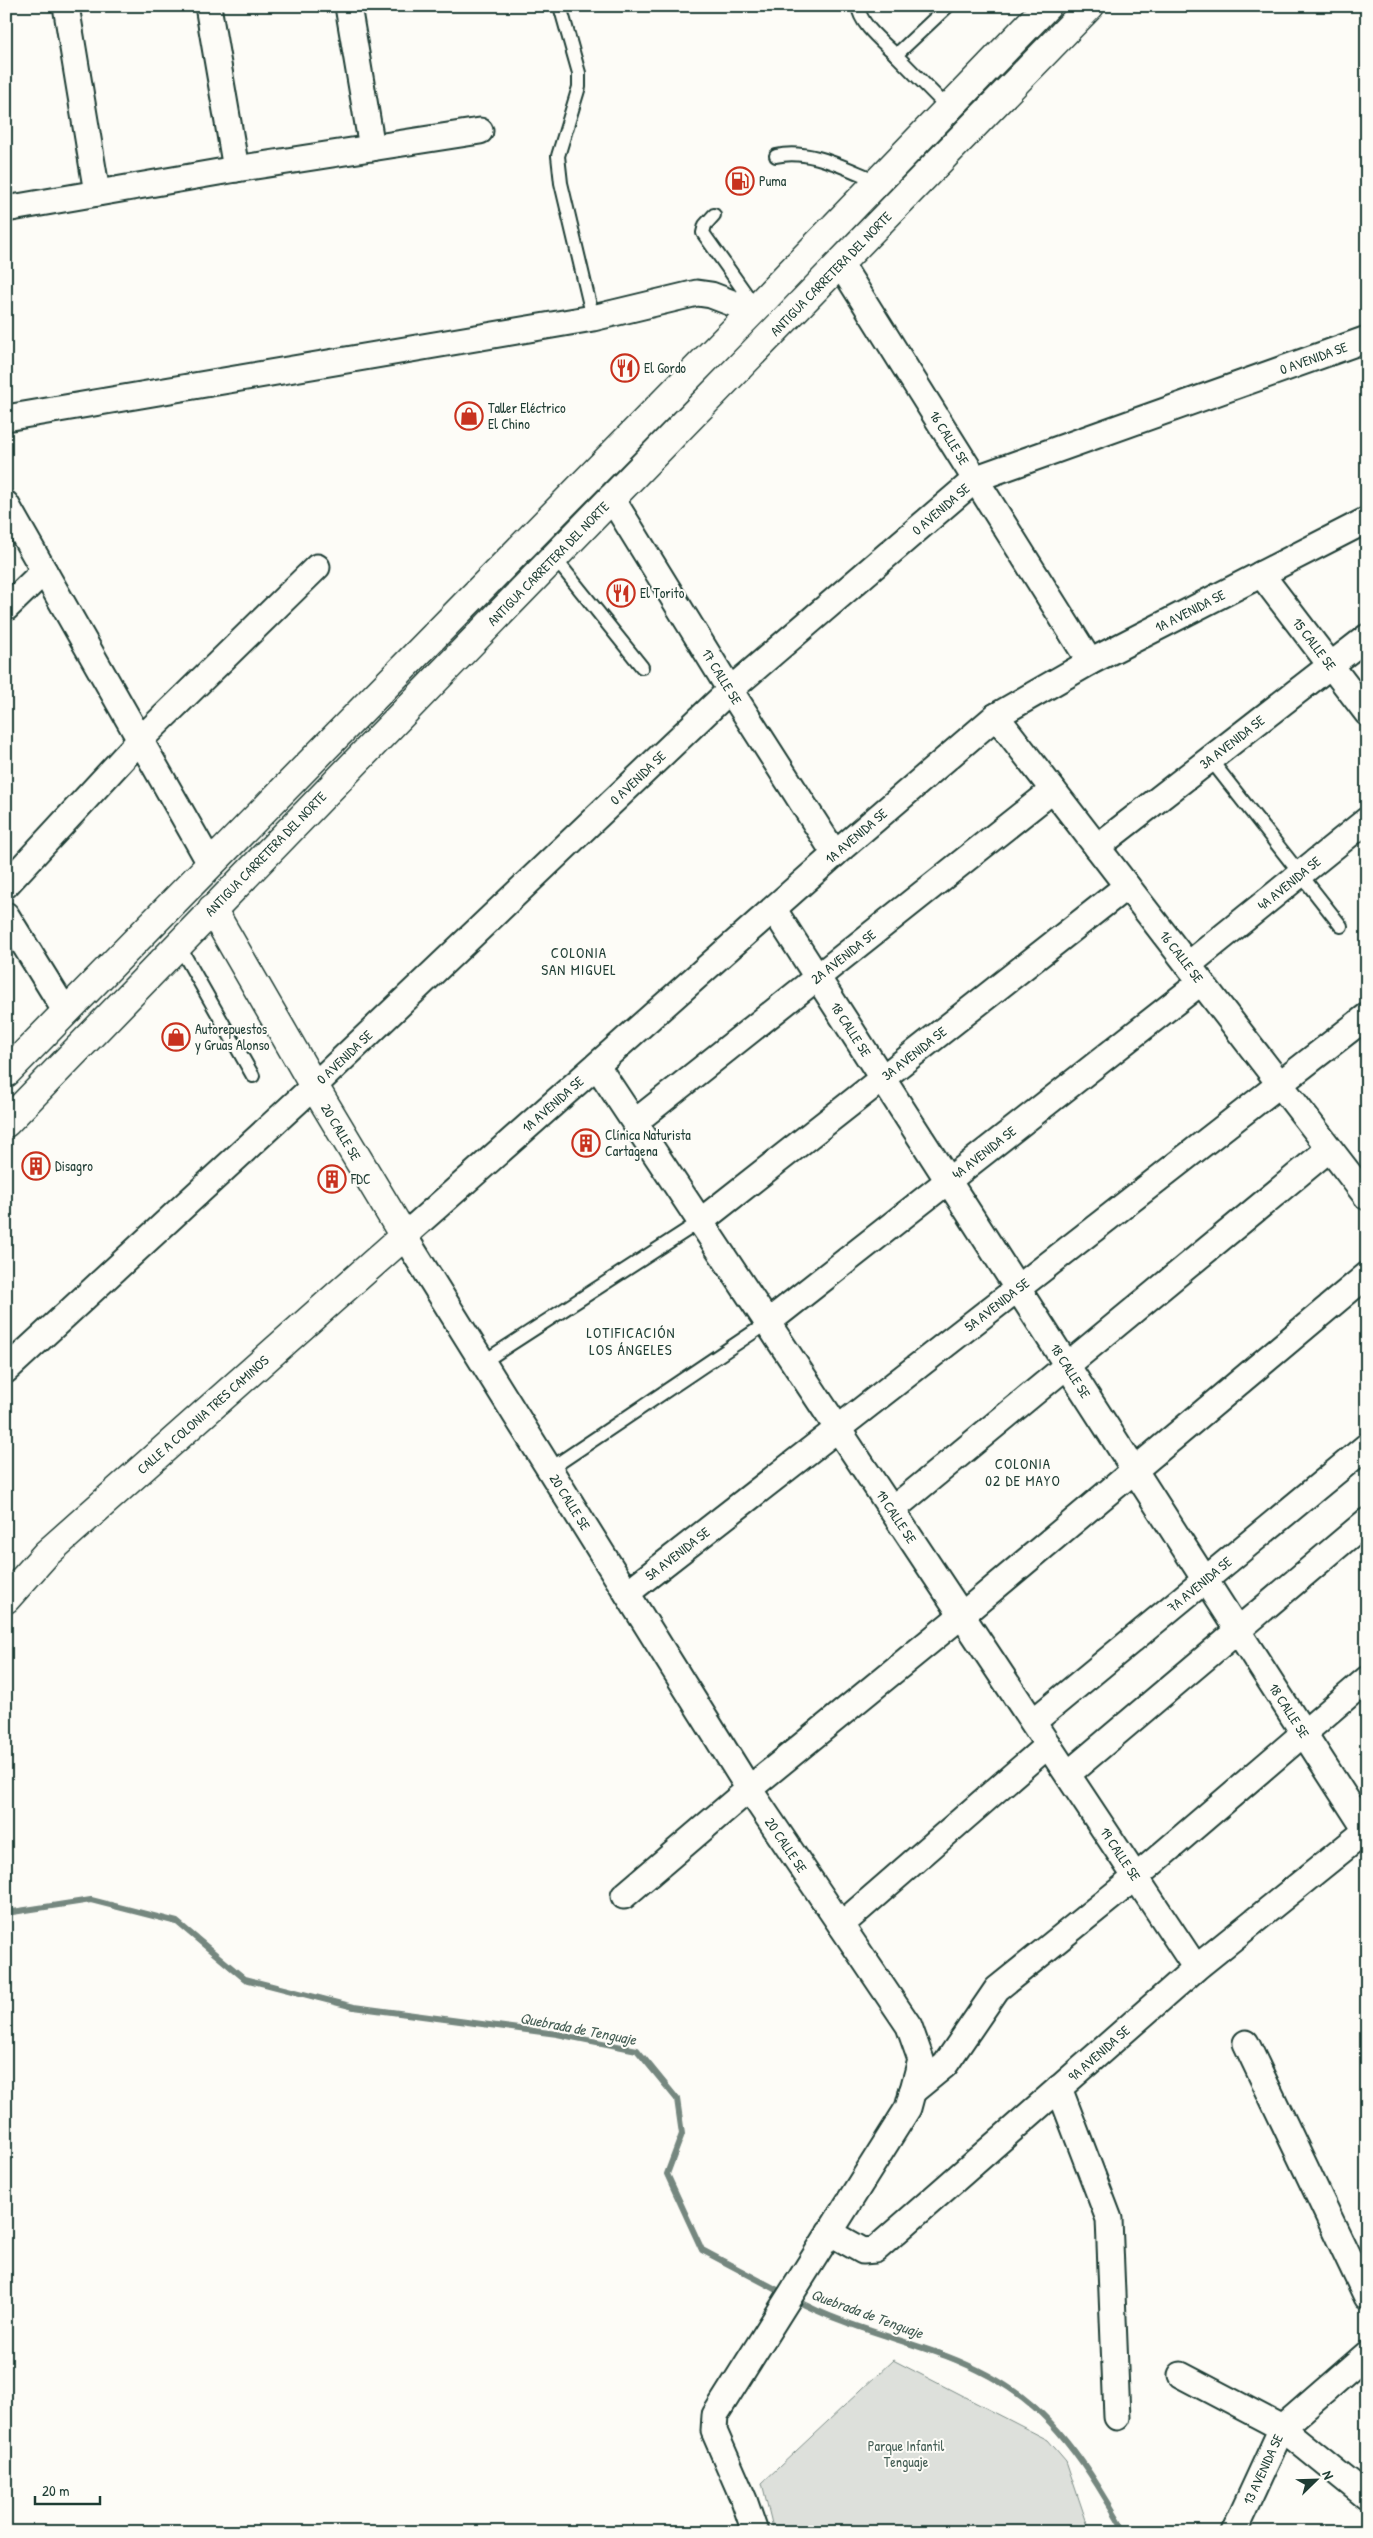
<svg xmlns="http://www.w3.org/2000/svg" width="1373" height="2538" font-family="'Patrick Hand',sans-serif">
<style>
.green{fill:#dde0db;stroke:#7e8e88}
.lines{fill:none;stroke-linecap:round;stroke-linejoin:round}
.stream{stroke:#75877f;stroke-width:6}
.service-casing{stroke:#1f3d34;stroke-width:16}
.minor-casing{stroke:#1f3d34;stroke-width:29}
.tertiary-casing{stroke:#1f3d34;stroke-width:31}
.secondary-casing{stroke:#1f3d34;stroke-width:31}
.service{stroke:#fdfcf7;stroke-width:12}
.minor{stroke:#fdfcf7;stroke-width:25}
.tertiary{stroke:#fdfcf7;stroke-width:28}
.secondary{stroke:#fdfcf7;stroke-width:28}
.labels{text-anchor:middle;stroke-width:4;stroke-linejoin:round;paint-order:stroke}
.poi-label{font-size:14px;fill:#1f3d34;stroke:#fdfcf7;text-anchor:start}
.street-label{font-size:14px;fill:#1f3d34;stroke:#fdfcf7}
.park-label{font-size:14px;fill:#455e55;stroke:#fdfcf7}
.neighbourhood-label{font-size:15px;letter-spacing:1px;fill:#1f3d34;stroke:#fdfcf7}
.water-label{font-size:15px;font-style:italic;fill:#435c53;stroke:#fdfcf7}
</style>
<rect width="100%" height="100%" fill="#fdfcf7"/>
<filter id="ink" filterUnits="userSpaceOnUse"><feTurbulence type="fractalNoise" baseFrequency=".02" numOctaves="2"/><feDisplacementMap in="SourceGraphic" scale="10" xChannelSelector="R" yChannelSelector="G"/><feConvolveMatrix kernelMatrix="1 2 1 2 8 2 1 2 1" color-interpolation-filters="sRGB"/></filter>
<g filter="url(#ink)">
<path class="green" d="M 893,2360 L 1048,2440 L 1066,2461 L 1090,2532 L 774,2532 L 762,2483 Z"/>
<g class="lines">
<g class="stream">
<path d="M 6,1913 L 91,1900 L 177,1922 L 245,1979 L 354,2007 L 557,2034 L 637,2050 L 677,2099 L 682,2134 L 667,2174 L 702,2250 L 785,2294"/>
<path d="M 794,2299 C 841,2325 895,2337 946,2356 C 1019,2384 1057,2420 1098,2486 C 1107,2501 1117,2516 1125,2532"/>
</g>
<g class="service-casing">
<g id="service">
<path d="M 560,6 L 579,73 L 579,87 L 558,156 L 561,183 L 593,318"/>
<path d="M 858,6 C 860,25 883,42 896,55"/>
<path d="M 948,108 L 896,55 L 948,6"/>
<path d="M 776,156 C 810,148 846,169 878,181"/>
<path d="M 714,215 L 705,225 L 703,233 L 756,308"/>
<path d="M 553,556 L 642,667"/>
<path d="M 1210,759 L 1341,926"/>
<path d="M 178,944 L 253,1076"/>
<path d="M 483,1362 L 701,1221"/>
<path d="M 550,1469 L 767,1323"/>
</g>
</g>
<g class="minor-casing">
<g id="minor">
<path d="M 66,6 L 97,193"/>
<path d="M 208,6 L 236,169"/>
<path d="M 348,6 L 372,148"/>
<path d="M 6,209 L 236,169 L 480,131"/>
<path id="s1" d="M 841,265 L 1090,662"/>
<path d="M 6,418 L 593,318 L 697,293 L 711,295 L 753,311"/>
<path id="s2" d="M 611,497 L 730,690 L 835,854"/>
<path d="M 6,504 L 210,863"/>
<path id="s3" d="M 1261,574 L 1367,713"/>
<path d="M 6,608 L 44,571"/>
<path id="s4" d="M 996,716 L 1367,1197"/>
<path id="s5" d="M 1097,847 L 1367,637"/>
<path d="M 6,885 L 140,740 L 317,567"/>
<path id="s6" d="M 774,910 L 1366,1830"/>
<path d="M 6,915 L 66,1012"/>
<path id="s7" d="M 1188,965 L 1367,820"/>
<path id="s8" d="M 597,1066 L 1196,1968"/>
<path id="s9" d="M 635,1122 L 1053,790"/>
<path id="s10" d="M 701,1221 L 1127,886"/>
<path id="s11" d="M 767,1323 L 1201,982"/>
<path id="s12" d="M 6,1370 L 314,1086 L 730,690 L 977,478 L 1367,339"/>
<path d="M 892,1510 L 1329,1149"/>
<path id="s13" d="M 627,1593 L 1367,1016"/>
<path id="s14" d="M 1033,1722 L 1367,1446"/>
<path d="M 1068,1774 L 1367,1521"/>
<path d="M 624,1896 L 749,1789 L 962,1615 L 1367,1275"/>
<path d="M 841,1925 L 1048,1745"/>
<path d="M 1246,2043 L 1367,2297"/>
<path d="M 1059,2088 L 1109,2219 L 1117,2417"/>
<path d="M 912,2092 L 945,2065 L 997,1989 L 1136,1877 L 1367,1679"/>
<path id="s15" d="M 829,2232 L 863,2251 L 875,2250 L 1196,1968 L 1367,1830"/>
<path d="M 1181,2375 L 1282,2428 L 1367,2497"/>
<path id="s16" d="M 755,2532 L 744,2500 L 714,2431 L 715,2415 L 908,2108 L 921,2060 L 909,2026 L 749,1789 L 404,1236 L 835,854 L 996,716 L 1090,662 L 1367,520"/>
<path id="s17" d="M 1234,2532 L 1282,2428 L 1367,2354"/>
</g>
</g>
<g class="tertiary-casing">
<g id="tertiary">
<path id="s18" d="M 6,1599 L 46,1554 L 404,1236 L 314,1086 L 212,909"/>
</g>
</g>
<g class="secondary-casing">
<g id="secondary">
<path d="M 6,1073 L 753,311 L 1047,6"/>
<path id="s19" d="M 6,1123 C 365,748 730,380 1090,6"/>
</g>
</g>
<use href="#service" class="service"/>
<use href="#minor" class="minor"/>
<use href="#tertiary" class="tertiary"/>
<use href="#secondary" class="secondary"/>
</g>
</g>
<defs>
<g id="fuel-ring" transform="scale(1.4375)"><circle r="9.5" fill="#fdfcf7" stroke="#c8321e" stroke-width="1.5"/><path d="M-5.5-6h7V0h2V4h1.3V-2.5L3-4.5l.8-.8L6-3V5H2.5V1h-1V6h-7ZM-4.2-4.7v3.2H.2V-4.7Z" fill="#c8321e"/></g>
<g id="restaurant-ring" transform="scale(1.4375)"><circle r="9.5" fill="#fdfcf7" stroke="#c8321e" stroke-width="1.5"/><path d="M-5-6h1v4h1v-4h1v4h1v-4h1v5L-1.5 .5V6h-2V.5L-5-1ZM5-6V6H3V1.5H1.5Q1.5-4 5-6Z" fill="#c8321e"/></g>
<g id="shop-ring" transform="scale(1.4375)"><circle r="9.5" fill="#fdfcf7" stroke="#c8321e" stroke-width="1.5"/><path d="M-5-2.5h2.3a2.7 3.5 0 0 1 5.4 0H5L5.5 6h-11ZM-1.5-2.5h3a1.5 2.3 0 0 0-3 0Z" fill="#c8321e"/></g>
<g id="building-ring" transform="scale(1.4375)"><circle r="9.5" fill="#fdfcf7" stroke="#c8321e" stroke-width="1.5"/><path d="M-4-6H4V6H1V3H-1V6H-4ZM-2.5-4.3h1.7v1.8h-1.7ZM.8-4.3h1.7v1.8H.8ZM-2.5-1h1.7V.8h-1.7ZM.8-1h1.7V.8H.8Z" fill="#c8321e"/></g>
</defs>
<g fill-rule="evenodd">
<use href="#fuel-ring" x="740" y="181"/>
<use href="#restaurant-ring" x="625" y="368"/>
<use href="#shop-ring" x="469" y="416"/>
<use href="#restaurant-ring" x="621" y="593"/>
<use href="#shop-ring" x="176" y="1037"/>
<use href="#building-ring" x="586" y="1143"/>
<use href="#building-ring" x="36" y="1166"/>
<use href="#building-ring" x="332" y="1179"/>
</g>
<g class="labels">
<g class="poi-label">
<text x="759" y="186">Puma</text>
<text x="644" y="373">El Gordo</text>
<text x="488" y="413">Taller Eléctrico<tspan x="488" dy="16">El Chino</tspan></text>
<text x="640" y="598">El Torito</text>
<text x="195" y="1034">Autorepuestos<tspan x="195" dy="16">y Gruas Alonso</tspan></text>
<text x="605" y="1140">Clínica Naturista<tspan x="605" dy="16">Cartagena</tspan></text>
<text x="55" y="1171">Disagro</text>
<text x="351" y="1184">FDC</text>
</g>
<g class="street-label">
<text dy="5" stroke="none"><textPath href="#s19" startOffset="1184">ANTIGUA CARRETERA DEL NORTE</textPath></text>
<text dy="5" stroke="none"><textPath href="#s12" startOffset="1676">0 AVENIDA SE</textPath></text>
<text dy="5" stroke="none"><textPath href="#s1" startOffset="204">16 CALLE SE</textPath></text>
<text dy="5" stroke="none"><textPath href="#s12" startOffset="1271">0 AVENIDA SE</textPath></text>
<text dy="5" stroke="none"><textPath href="#s19" startOffset="779">ANTIGUA CARRETERA DEL NORTE</textPath></text>
<text dy="5" stroke="none"><textPath href="#s16" startOffset="2520">1A AVENIDA SE</textPath></text>
<text dy="5" stroke="none"><textPath href="#s3" startOffset="88">15 CALLE SE</textPath></text>
<text dy="5" stroke="none"><textPath href="#s2" startOffset="211">17 CALLE SE</textPath></text>
<text dy="5" stroke="none"><textPath href="#s5" startOffset="171">3A AVENIDA SE</textPath></text>
<text dy="5" stroke="none"><textPath href="#s12" startOffset="866">0 AVENIDA SE</textPath></text>
<text dy="5" stroke="none"><textPath href="#s16" startOffset="2115">1A AVENIDA SE</textPath></text>
<text dy="5" stroke="none"><textPath href="#s19" startOffset="374">ANTIGUA CARRETERA DEL NORTE</textPath></text>
<text dy="5" stroke="none"><textPath href="#s7" startOffset="130">4A AVENIDA SE</textPath></text>
<text dy="5" stroke="none"><textPath href="#s9" startOffset="266">2A AVENIDA SE</textPath></text>
<text dy="5" stroke="none"><textPath href="#s4" startOffset="304">16 CALLE SE</textPath></text>
<text dy="5" stroke="none"><textPath href="#s6" startOffset="142">18 CALLE SE</textPath></text>
<text dy="5" stroke="none"><textPath href="#s10" startOffset="271">3A AVENIDA SE</textPath></text>
<text dy="5" stroke="none"><textPath href="#s12" startOffset="461">0 AVENIDA SE</textPath></text>
<text dy="5" stroke="none"><textPath href="#s16" startOffset="1710">1A AVENIDA SE</textPath></text>
<text transform="translate(341 1132) rotate(59)" y="5">20 CALLE SE</text>
<text dy="5" stroke="none"><textPath href="#s11" startOffset="276">4A AVENIDA SE</textPath></text>
<text dy="5" stroke="none"><textPath href="#s13" startOffset="469">5A AVENIDA SE</textPath></text>
<text dy="5" stroke="none"><textPath href="#s6" startOffset="548">18 CALLE SE</textPath></text>
<text dy="5" stroke="none"><textPath href="#s18" startOffset="270">CALLE A COLONIA TRES CAMINOS</textPath></text>
<text transform="translate(570 1502) rotate(58)" y="5">20 CALLE SE</text>
<text dy="5" stroke="none"><textPath href="#s8" startOffset="541">19 CALLE SE</textPath></text>
<text dy="5" stroke="none"><textPath href="#s13" startOffset="64">5A AVENIDA SE</textPath></text>
<text dy="5" stroke="none"><textPath href="#s14" startOffset="216">7A AVENIDA SE</textPath></text>
<text dy="5" stroke="none"><textPath href="#s6" startOffset="952">18 CALLE SE</textPath></text>
<text transform="translate(786 1845) rotate(56)" y="5">20 CALLE SE</text>
<text dy="5" stroke="none"><textPath href="#s8" startOffset="946">19 CALLE SE</textPath></text>
<text dy="5" stroke="none"><textPath href="#s15" startOffset="349">9A AVENIDA SE</textPath></text>
<text dy="5" stroke="none"><textPath href="#s17" startOffset="69">13 AVENIDA SE</textPath></text>
</g>
<g class="park-label">
<text x="906" y="2451">Parque Infantil<tspan x="906" dy="16">Tenguaje</tspan></text>
</g>
<g class="neighbourhood-label">
<text x="579" y="958">COLONIA<tspan x="579" dy="17">SAN MIGUEL</tspan></text>
<text x="631" y="1338">LOTIFICACIÓN<tspan x="631" dy="17">LOS ÁNGELES</tspan></text>
<text x="1023" y="1469">COLONIA<tspan x="1023" dy="17">02 DE MAYO</tspan></text>
</g>
<g class="water-label">
<text transform="translate(578 2029) rotate(11)" y="5">Quebrada de Tenguaje</text>
<text transform="translate(867 2314) rotate(20)" y="5">Quebrada de Tenguaje</text>
</g>
</g>
<rect width="1373" height="2538" fill="none" stroke="#fdfcf7" stroke-width="25"/>
<rect x="12" y="12" width="1348" height="2513" fill="none" stroke="#1f3d34" stroke-width="2" filter="url(#ink)"/>
<g transform="translate(1316 2480) rotate(67)" stroke="#fdfcf7" stroke-width="4" paint-order="stroke">
<path d="M0-4L9 19L0 12L-9 19Z" fill="#1f3d34"/>
<text y="-8" font-size="14" font-weight="bold" text-anchor="middle" fill="#1f3d34">N</text>
</g>
<path d="M35 2496v8h65v-8" fill="none" stroke="#1f3d34" stroke-width="2.5"/>
<text x="42" y="2496" font-size="15" fill="#1f3d34" stroke="#fdfcf7" stroke-width="4" paint-order="stroke">20 m</text>
</svg>
